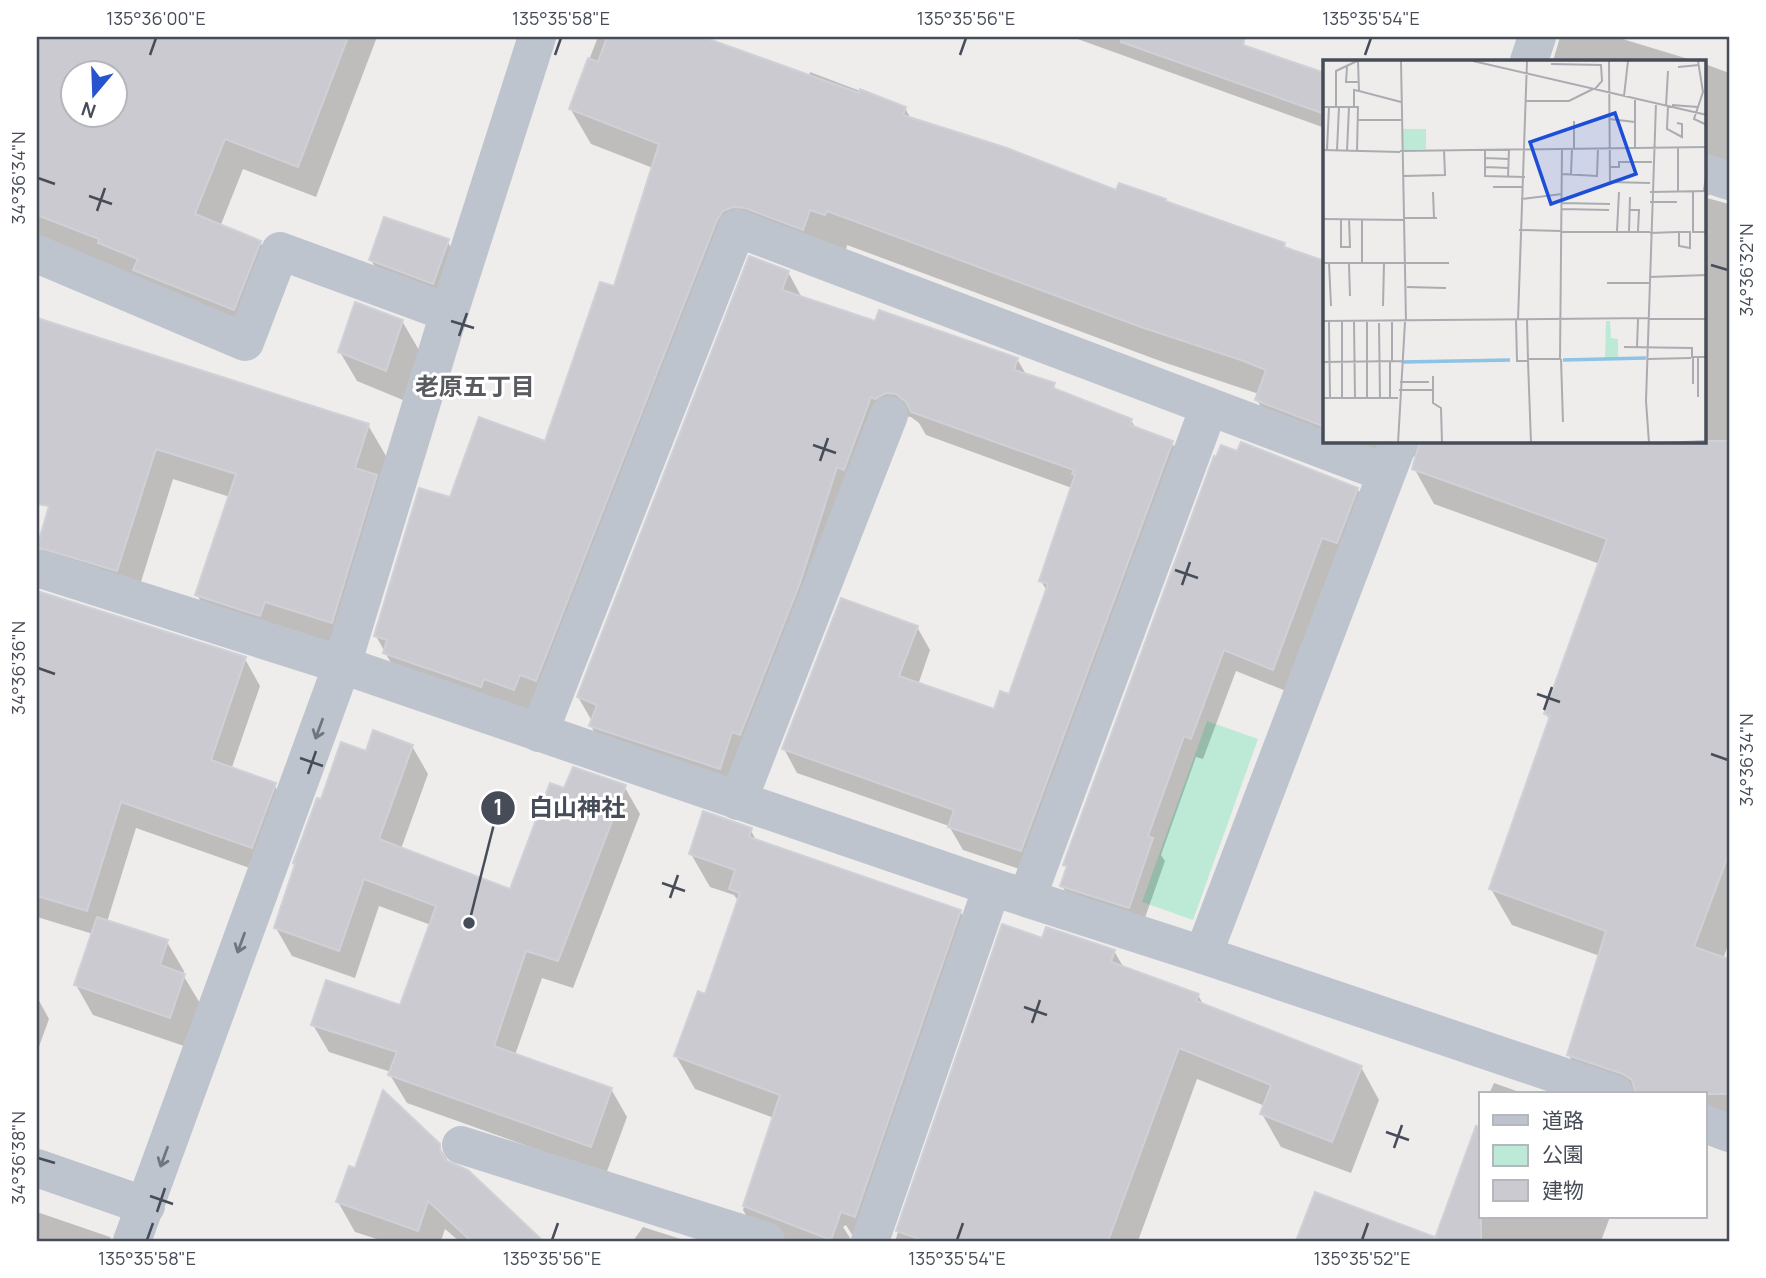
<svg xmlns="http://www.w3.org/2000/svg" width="1766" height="1278" font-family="Manrope,'Noto Sans JP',sans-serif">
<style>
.green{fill:#bdead6}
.shadow{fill:#0003;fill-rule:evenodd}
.building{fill:#cacad0;stroke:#d0d1d7;stroke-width:2;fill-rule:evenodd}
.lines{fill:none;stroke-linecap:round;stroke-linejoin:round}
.minor{stroke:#bec4cd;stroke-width:38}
.oneway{stroke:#707681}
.ticks{fill:none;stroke:#464c58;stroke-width:2.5}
.labels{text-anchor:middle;stroke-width:6;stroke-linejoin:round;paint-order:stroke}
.neighbourhood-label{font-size:24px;font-weight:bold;fill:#595b60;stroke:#fff}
.inset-river{fill:none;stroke:#8dc3e4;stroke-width:3.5}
.inset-road{fill:none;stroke:#abacb1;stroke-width:2}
.view{fill:#1d4ed8;fill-opacity:0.15;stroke:#1d4ed8;stroke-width:3.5}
.inset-edge{fill:none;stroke:#464c58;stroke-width:3.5}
.leader{fill:none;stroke:#464c58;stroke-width:2.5}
.callout-dot{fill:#464c58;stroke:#fff;stroke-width:2.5}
.mark-label{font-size:21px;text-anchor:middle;font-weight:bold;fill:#fff}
.callout-label{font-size:24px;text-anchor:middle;font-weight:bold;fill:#464c58;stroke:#fff;stroke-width:6;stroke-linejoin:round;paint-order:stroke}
.neatline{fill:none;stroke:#464c58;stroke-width:2.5}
.ticks-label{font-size:18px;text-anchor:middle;fill:#464c58}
</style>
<rect width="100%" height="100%" fill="#efecec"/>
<path class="green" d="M 1207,721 L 1258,739 L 1193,920 L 1142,902 Z"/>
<g class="shadow">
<path d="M 37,37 L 377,37 L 316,197 L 243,169 L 220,227 L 260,242 L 278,274 L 252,340 L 37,238 ZM 74,74 L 116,74 L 116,116 L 74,116 Z"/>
<path d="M 598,37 L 694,37 L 809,76 L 810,72 L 905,108 L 911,119 L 1117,192 L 1165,200 L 1167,204 L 1284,244 L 1288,251 L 1325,263 L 1325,441 L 1705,441 L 1705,64 L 1729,73 L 1729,187 L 1710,193 L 1707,198 L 1729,204 L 1729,942 L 1723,959 L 1729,961 L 1729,1129 L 1705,1120 L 1705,1094 L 1601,1094 L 1589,1090 L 1568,1054 L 1600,956 L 1512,925 L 1491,889 L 1550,721 L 1546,714 L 1600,564 L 1434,504 L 1414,468 L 1419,455 L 1406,459 L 1278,436 L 1257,400 L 1259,394 L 1163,362 L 847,245 L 846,250 L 744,246 L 534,725 L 405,688 L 376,636 L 451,499 L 546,443 L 615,288 L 653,168 L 591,144 L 570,108 Z"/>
<path d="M 1072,37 L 1218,37 L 1325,75 L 1325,128 Z"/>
<path d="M 1560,37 L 1616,37 L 1695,61 L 1553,61 Z"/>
<path d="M 447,241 L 464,270 L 449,312 L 388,290 L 371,260 Z"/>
<path d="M 788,272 L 801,296 L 800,298 L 876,323 L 1017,359 L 1027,376 L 1053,385 L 1057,391 L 1131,420 L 1136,429 L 1172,443 L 1185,466 L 1034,874 L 963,850 L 949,826 L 797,773 L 784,749 L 917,627 L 930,650 L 918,685 L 995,711 L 1010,696 L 1047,591 L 1041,581 L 1072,488 L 926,435 L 919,423 L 911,417 L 900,416 L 733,791 L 604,749 L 591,726 L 592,721 L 578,697 Z"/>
<path d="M 37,319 L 368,425 L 386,456 L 350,653 L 215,626 L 197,595 L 230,497 L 173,479 L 135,601 L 59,578 L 41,547 L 70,445 L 37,435 Z"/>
<path d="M 402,321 L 419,350 L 403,400 L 357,381 L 340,352 Z"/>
<path d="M 1215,459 L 1357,488 L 1370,509 L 1286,691 L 1236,671 L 1203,759 L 1196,757 L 1161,855 L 1165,861 L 1141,929 L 1075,907 L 1062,886 L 1068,870 L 1065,865 Z"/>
<path d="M 37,591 L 245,659 L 260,686 L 231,770 L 274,785 L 290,811 L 267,874 L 136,828 L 107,922 L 167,942 L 184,971 L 183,975 L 201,1005 L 187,1047 L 93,1015 L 76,985 L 93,934 L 37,917 Z"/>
<path d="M 412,746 L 428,774 L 401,849 L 511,891 L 565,790 L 624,786 L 640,814 L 573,988 L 542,978 L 515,1055 L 611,1089 L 627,1117 L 606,1174 L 407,1103 L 390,1075 L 391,1072 L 329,1052 L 313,1025 L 402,1007 L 431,925 L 379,906 L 355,978 L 292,956 L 276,928 L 322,801 L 367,753 Z"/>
<path d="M 750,829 L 757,842 L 960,911 L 979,944 L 856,1241 L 846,1225 L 843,1227 L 852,1241 L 761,1241 L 743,1210 L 774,1118 L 695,1089 L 676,1056 L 706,996 L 739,902 L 734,895 L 710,887 L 691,854 Z"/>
<path d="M 1003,926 L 1043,940 L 1114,951 L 1124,968 L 1198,995 L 1204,1006 L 1361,1067 L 1379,1100 L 1351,1173 L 1281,1147 L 1262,1114 L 1265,1106 L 1197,1079 L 1138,1241 L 895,1241 Z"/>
<path d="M 37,997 L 49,1019 L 37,1052 Z"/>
<path d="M 1494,1083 L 1525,1094 L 1489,1094 Z"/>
<path d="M 1481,1119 L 1481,1217 L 1610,1217 L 1601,1241 L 1298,1241 L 1316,1194 L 1437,1240 Z"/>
<path d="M 438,1145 L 450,1164 L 467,1172 L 540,1241 L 459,1241 L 445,1229 L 441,1241 L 383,1241 L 355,1232 L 338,1202 L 356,1171 Z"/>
<path d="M 37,1212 L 110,1237 L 112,1241 L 37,1241 Z"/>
<path d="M 643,1227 L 684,1240 L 686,1241 L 633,1241 Z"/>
</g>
<g class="building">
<path d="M 37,37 L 348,37 L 298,167 L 225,139 L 195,214 L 261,241 L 234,310 L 133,270 L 138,259 L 98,243 L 99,239 L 37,215 ZM 74,74 L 116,74 L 116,116 L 74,116 Z"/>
<path d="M 607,37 L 703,37 L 859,93 L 860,89 L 906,107 L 903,115 L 1007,148 L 1116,190 L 1119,183 L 1166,199 L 1165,201 L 1285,243 L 1284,247 L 1325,261 L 1325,427 L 1255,400 L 1266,370 L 1241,360 L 1141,327 L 827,211 L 825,215 L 810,210 L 803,230 L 745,208 L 733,207 L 723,211 L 717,220 L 536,681 L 520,675 L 514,690 L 484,679 L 481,687 L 383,653 L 387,640 L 374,636 L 419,488 L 450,497 L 479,417 L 545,441 L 600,282 L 614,286 L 659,144 L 569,109 L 588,58 L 598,62 Z"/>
<path d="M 1122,37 L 1245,37 L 1243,45 L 1325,73 L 1325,114 L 1121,42 Z"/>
<path d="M 384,217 L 449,239 L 433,284 L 369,260 Z"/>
<path d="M 749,256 L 789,271 L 782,290 L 875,321 L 879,310 L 1018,358 L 1014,370 L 1055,383 L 1053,388 L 1132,419 L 1130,425 L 1173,441 L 1021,851 L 948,827 L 954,810 L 782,749 L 841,598 L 918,626 L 899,676 L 994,709 L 1000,691 L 1009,694 L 1048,584 L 1039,581 L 1075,475 L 1072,474 L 1074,470 L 911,412 L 906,402 L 896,394 L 886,393 L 875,399 L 871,397 L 844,470 L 837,467 L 800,583 L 740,735 L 732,732 L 720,769 L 589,726 L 597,705 L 577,697 Z"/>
<path d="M 355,302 L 403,320 L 386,371 L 338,352 Z"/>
<path d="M 37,318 L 369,424 L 355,468 L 377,475 L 332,623 L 265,602 L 260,616 L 195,595 L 236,474 L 156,449 L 117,571 L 37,547 L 49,506 L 37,504 Z"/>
<path d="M 1420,441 L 1729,441 L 1729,853 L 1694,947 L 1729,959 L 1729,1094 L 1636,1094 L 1632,1080 L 1623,1074 L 1567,1055 L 1606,931 L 1489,889 L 1550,716 L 1544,714 L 1607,539 L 1412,469 Z"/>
<path d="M 1241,442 L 1358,488 L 1337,543 L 1322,538 L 1273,670 L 1224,650 L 1191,739 L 1184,736 L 1148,836 L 1153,838 L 1129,908 L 1060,886 L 1067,866 L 1063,865 L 1214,456 L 1216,457 L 1221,445 L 1237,451 Z"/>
<path d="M 37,591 L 246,657 L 211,760 L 276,783 L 252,848 L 121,802 L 87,911 L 37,896 Z"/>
<path d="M 373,730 L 413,745 L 379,839 L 510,889 L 550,783 L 564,788 L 573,767 L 626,785 L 558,961 L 526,951 L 494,1046 L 612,1088 L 591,1147 L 388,1075 L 397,1052 L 311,1025 L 326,980 L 400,1005 L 436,906 L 364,879 L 339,951 L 274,928 L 295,864 L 293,863 L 317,798 L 321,799 L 341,742 L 366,751 Z"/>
<path d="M 703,811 L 752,828 L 749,837 L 961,910 L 855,1217 L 841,1212 L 831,1240 L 743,1206 L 780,1095 L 674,1056 L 698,991 L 705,994 L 740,893 L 729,889 L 735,870 L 689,854 Z"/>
<path d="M 97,917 L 168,940 L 160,965 L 185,974 L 170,1018 L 74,985 Z"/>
<path d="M 1002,924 L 1042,938 L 1046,927 L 1115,950 L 1111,962 L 1199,994 L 1196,1001 L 1362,1066 L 1332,1142 L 1260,1114 L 1271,1085 L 1179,1048 L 1108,1241 L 925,1241 L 896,1231 Z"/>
<path d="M 383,1090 L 440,1144 L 440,1150 L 445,1160 L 468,1170 L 543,1241 L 471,1241 L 428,1201 L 418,1231 L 336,1202 L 349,1166 L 355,1168 Z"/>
<path d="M 1476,1126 L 1481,1127 L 1481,1241 L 1296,1241 L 1315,1192 L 1435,1237 L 1434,1241 Z"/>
</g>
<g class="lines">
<g class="minor">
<path d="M 1529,61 L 1537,37"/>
<path d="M 1705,173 L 1729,181"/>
<path d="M 37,254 L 245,342 L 280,251 L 449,313"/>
<path d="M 37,568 L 342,665 L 992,887 L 1203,955 L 1615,1094"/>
<path d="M 539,733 L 737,228 L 1385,473"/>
<path d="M 738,801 L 889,415"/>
<path d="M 1027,898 L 1209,407"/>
<path d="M 1203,955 L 1399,441"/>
<path d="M 1705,1124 L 1729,1133"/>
<path d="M 461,1145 L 766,1241"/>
<path d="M 37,1168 L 146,1206"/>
<path d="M 132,1241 L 342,665 L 449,313 L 537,37"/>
<path d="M 870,1241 L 992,887"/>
</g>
</g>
<defs><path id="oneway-shaft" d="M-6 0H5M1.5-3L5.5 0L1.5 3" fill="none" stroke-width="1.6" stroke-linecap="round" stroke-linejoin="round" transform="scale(1.75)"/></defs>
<g class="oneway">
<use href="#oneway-shaft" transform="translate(319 729) rotate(110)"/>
<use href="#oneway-shaft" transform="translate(241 943) rotate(110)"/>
<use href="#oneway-shaft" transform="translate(164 1157) rotate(110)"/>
</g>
<path class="ticks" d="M 150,55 L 156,38M 555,55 L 561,38M 960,55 L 966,38M 1365,55 L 1371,38M 38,178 L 55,184M 89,196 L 112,204M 97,211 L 105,188M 1711,265 L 1728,270M 451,321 L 474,328M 459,336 L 467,313M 813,445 L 836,453M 820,461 L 828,438M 1175,570 L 1198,578M 1182,585 L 1190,562M 38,668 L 55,674M 1537,694 L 1560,702M 1544,710 L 1552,687M 1711,754 L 1728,760M 300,758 L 323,766M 308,774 L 316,751M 662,883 L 685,891M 670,898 L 678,875M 1024,1007 L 1047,1015M 1032,1023 L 1040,1000M 1386,1132 L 1409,1140M 1394,1148 L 1402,1125M 38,1158 L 55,1163M 150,1196 L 173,1204M 157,1212 L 165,1188M 147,1240 L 153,1223M 552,1240 L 558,1223M 957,1240 L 963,1223M 1362,1240 L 1368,1223"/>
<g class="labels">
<g class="neighbourhood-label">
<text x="475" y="395">老原五丁目</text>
</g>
</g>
<g transform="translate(1323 60)">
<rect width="383" height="383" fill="#efecec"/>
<path d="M 80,69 L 103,69 L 103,89 L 81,90 ZM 283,261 L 287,261 L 288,278 L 295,279 L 295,298 L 282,298 Z" fill="#bdead6"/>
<path class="inset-river" d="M 240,300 L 323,298M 80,302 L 187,300"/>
<path class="inset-road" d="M 35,1 L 36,31 L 78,42M 78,1 L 83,262M 150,1 L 384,55M 286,1 L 287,122 L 327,123M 375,1 L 380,32 L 371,59 L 384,65M 228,4 L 278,5 L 279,21 L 272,29M 24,7 L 23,22 L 36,22M 355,7 L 376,5M 301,36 L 305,1M 203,41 L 246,41 L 270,29M 349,45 L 375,47M 343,46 L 345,11M 345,46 L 344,69 L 359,77 L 359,64 L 354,63M 0,47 L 35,47 L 34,91M 13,47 L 13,11 L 34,1M 31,47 L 31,30 L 36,31M 286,59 L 312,62M 34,60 L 78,60M 251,61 L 251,88M 312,87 L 312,38M 355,87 L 355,132M 0,90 L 77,92M 4,90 L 6,47M 14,90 L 16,47M 162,90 L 162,116 L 202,117M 24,91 L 26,47M 77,91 L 384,87M 162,98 L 186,99M 162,107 L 185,108M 287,107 L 296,107 L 296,102 L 329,102M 239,114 L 274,116 L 275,88M 248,114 L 249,88M 81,116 L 122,115 L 121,90M 185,117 L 186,90M 170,127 L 199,127M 381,131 L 384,109M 110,132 L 111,158M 327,132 L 384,131M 370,132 L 370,172 L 384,172M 198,139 L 239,134M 327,142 L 354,142M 239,143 L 287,144M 239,149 L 286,150M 307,150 L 316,150 L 315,171M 82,158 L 114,158M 0,159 L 82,160M 18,159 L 18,187 L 27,187 L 26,159M 39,159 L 39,203M 196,170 L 238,171M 294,171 L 296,132M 306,171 L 307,137M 239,172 L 327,172M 327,173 L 354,172 L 367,172 L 367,188 L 356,186 L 356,172M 0,203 L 126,203M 6,203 L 8,246M 26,204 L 27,236M 326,217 L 384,215M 284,223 L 326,223M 84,227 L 123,228M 60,246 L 61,203M 326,259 L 384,259M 193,260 L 194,301 L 205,301 L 208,383M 195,260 L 204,1M 204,260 L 205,299 L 237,299 L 239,88M 0,261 L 326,258M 6,261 L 7,338M 19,261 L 19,338M 31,261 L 32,338M 44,262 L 44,338M 69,262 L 69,301M 56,263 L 57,338M 301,287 L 369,288 L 369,297 L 384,297M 314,287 L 315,259M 238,299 L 240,362M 325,299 L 368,298M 0,302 L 79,301M 110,316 L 110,343 L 118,348 L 119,383M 77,322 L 106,322M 370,324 L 370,297M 76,330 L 109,330M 375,337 L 375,297M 0,338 L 75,338M 67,338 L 67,301M 75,383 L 82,262M 326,383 L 323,341 L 333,43M 339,383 L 384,381"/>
<path class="view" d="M 292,53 L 313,114 L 228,144 L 207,82 Z"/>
<rect width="383" height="383" class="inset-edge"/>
</g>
<path class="leader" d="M469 923L498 808"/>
<g class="callout-dot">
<circle cx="469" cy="923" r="7"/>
<circle cx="498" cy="808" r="18"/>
</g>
<g class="mark-label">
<text x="498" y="815">1</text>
</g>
<g class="callout-label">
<text x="577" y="816">白山神社</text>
</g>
<rect width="1766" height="1278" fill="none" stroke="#ffffff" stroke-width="77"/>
<rect x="1479" y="1092" width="228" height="126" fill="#ffffff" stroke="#b5b7bc" stroke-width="2"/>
<rect x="1493" y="1115" width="35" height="10" fill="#bec4cd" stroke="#b5b7bc" stroke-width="2"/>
<text x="1542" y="1128" font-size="21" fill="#464c58">道路</text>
<rect x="1493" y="1145" width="35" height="21" fill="#bdead6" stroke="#b5b7bc" stroke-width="2"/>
<text x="1542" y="1162" font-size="21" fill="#464c58">公園</text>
<rect x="1493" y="1180" width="35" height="21" fill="#cacad0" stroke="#b5b7bc" stroke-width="2"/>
<text x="1542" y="1198" font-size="21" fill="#464c58">建物</text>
<g transform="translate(94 94) rotate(199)"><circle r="33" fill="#ffffff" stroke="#b5b7bc" stroke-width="2"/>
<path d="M0-5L12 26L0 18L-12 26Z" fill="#2754ce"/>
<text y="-10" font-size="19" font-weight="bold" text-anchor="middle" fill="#464c58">N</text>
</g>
<rect x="38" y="38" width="1690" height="1202" class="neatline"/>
<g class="ticks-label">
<text x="156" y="25">135°36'00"E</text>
<text x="561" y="25">135°35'58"E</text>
<text x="966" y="25">135°35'56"E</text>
<text x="1371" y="25">135°35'54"E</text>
<text transform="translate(19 178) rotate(-90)" y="6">34°36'34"N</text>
<text transform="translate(1747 270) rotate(-90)" y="6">34°36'32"N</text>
<text transform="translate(19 668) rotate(-90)" y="6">34°36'36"N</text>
<text transform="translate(1747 760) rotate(-90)" y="6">34°36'34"N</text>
<text transform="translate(19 1158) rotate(-90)" y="6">34°36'38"N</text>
<text x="147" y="1265">135°35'58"E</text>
<text x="552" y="1265">135°35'56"E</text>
<text x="957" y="1265">135°35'54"E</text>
<text x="1362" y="1265">135°35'52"E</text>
</g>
</svg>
